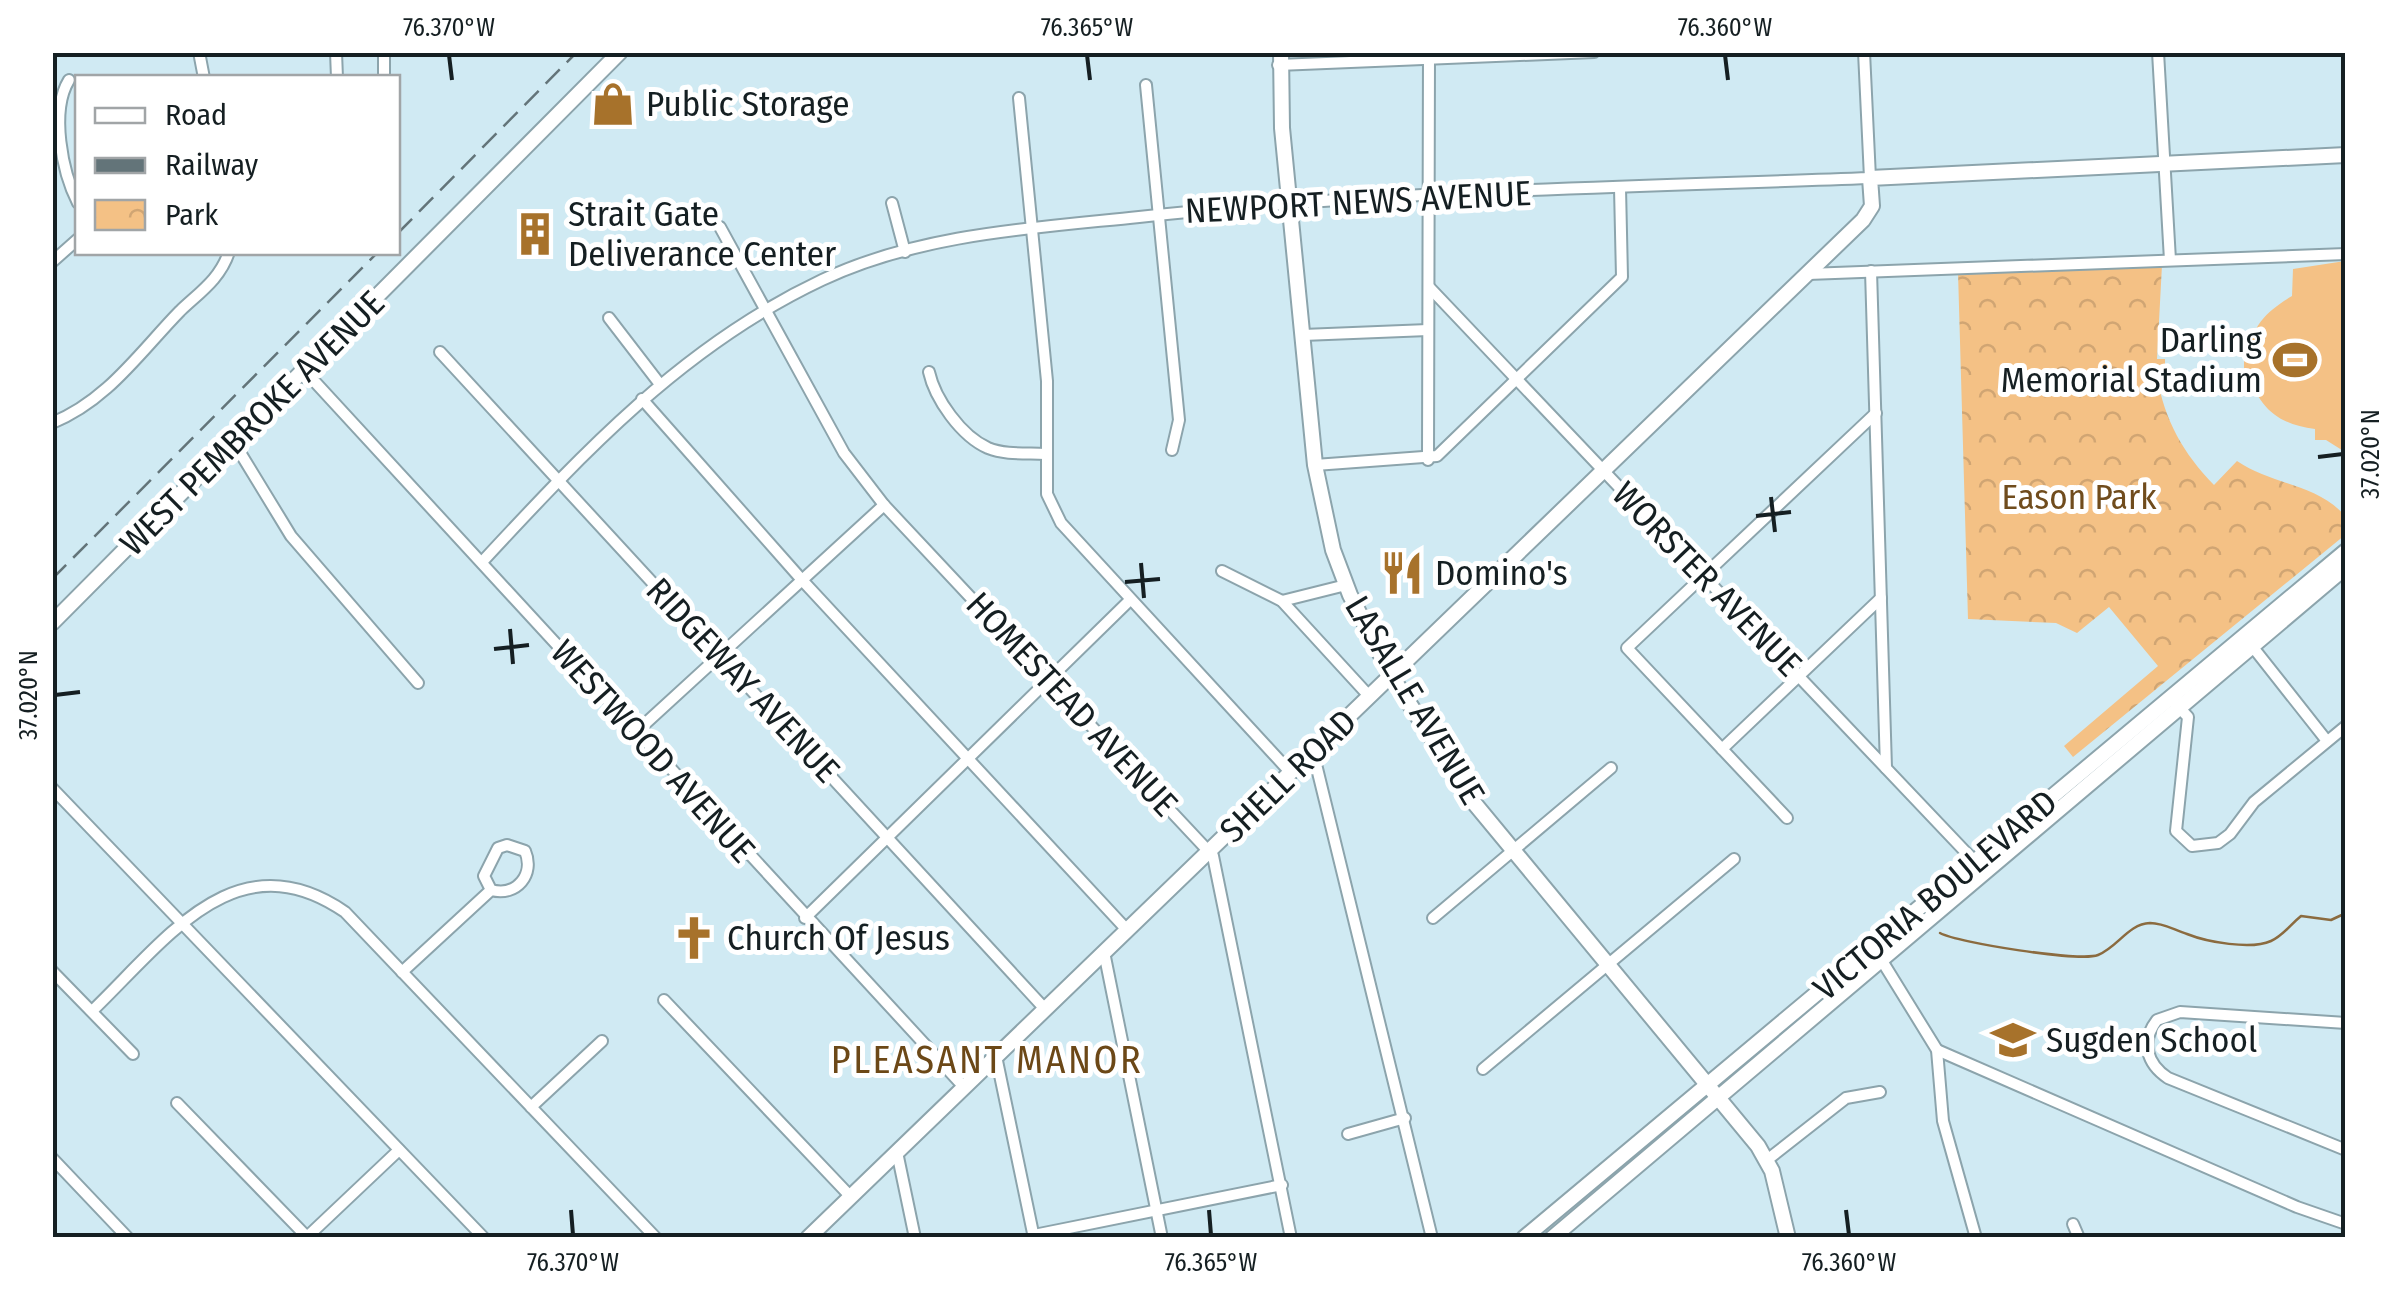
<svg xmlns="http://www.w3.org/2000/svg" width="2398" height="1290" font-family="'Fira Sans Condensed',sans-serif">
<style>
.grass{fill:#f4c185}
.park{fill:url(#park-crowns)}
.lines{fill:none;stroke-linecap:round;stroke-linejoin:round}
.stream{stroke:#8b6b3f;stroke-width:2.5}
.street-casing{stroke:#8ca4ac;stroke-width:14}
.secondary-casing{stroke:#8ca4ac;stroke-width:18}
.street{stroke:#fff;stroke-width:10}
.secondary{stroke:#fff;stroke-width:14}
.rail{stroke:#637479;stroke-width:2.5;stroke-dasharray:20 10;stroke-linecap:butt}
.ticks{fill:none;stroke:#151f22;stroke-width:4}
.labels{text-anchor:middle;stroke-width:10;stroke-linejoin:round;paint-order:stroke}
.poi-label{font-size:35px;fill:#151f22;stroke:#fff;text-anchor:start}
.street-label{font-size:35px;fill:#151f22;stroke:#fff}
.park-label{font-size:35px;fill:#704c1d;stroke:#fff}
.neighbourhood-label{font-size:38px;letter-spacing:2.5px;fill:#6c4817;stroke:#fff}
.neatline{fill:none;stroke:#151f22;stroke-width:4}
.ticks-label{font-size:25px;text-anchor:middle;fill:#151f22}
</style>
<defs>
<pattern id="park-crowns" width="20" height="18" patternUnits="userSpaceOnUse" patternTransform="scale(2.5)"><rect width="20" height="18" fill="#f4c185"/><path d="M2 6a3 3 0 1 1 6 0M12 15a3 3 0 1 1 6 0" fill="none" stroke="#d0a573"/></pattern>
</defs>
<rect width="100%" height="100%" fill="#d0eaf3"/>
<path class="grass" d="M 2345,261 L 2346,261 L 2345,452 L 2326,440 L 2315,440 L 2315,429 C 2279,425 2257,407 2249,372 L 2244,372 L 2244,356 L 2248,355 C 2251,326 2268,310 2292,296 L 2293,269 Z"/>
<path class="park" d="M 2162,265 L 2157,359 L 2165,359 L 2165,375 L 2157,377 C 2165,421 2183,453 2214,485 L 2237,461 C 2272,485 2318,484 2345,516 L 2345,535 L 2073,757 L 2064,746 L 2158,666 L 2109,607 L 2077,633 L 2056,623 L 1968,619 L 1958,272 Z"/>
<g class="lines">
<path class="stream" d="M 1940,933 C 1958,943 2081,962 2098,955 C 2118,947 2128,924 2150,923 C 2164,923 2174,930 2187,934 C 2207,942 2251,950 2271,941 C 2283,936 2291,924 2301,916 L 2331,920 L 2346,913"/>
<g class="street-casing">
<g id="street">
<path d="M 199,52 L 204,78"/>
<path d="M 336,52 L 337,78"/>
<path d="M 2158,52 L 2170,260"/>
<path d="M 1278,65 L 1594,52"/>
<path d="M 384,78 L 384,52"/>
<path d="M 69,80 C 50,111 62,172 78,203"/>
<path d="M 1146,85 L 1179,420 L 1172,450"/>
<path d="M 1019,98 L 1047,381 L 1047,494 L 1061,523 L 1291,773"/>
<path d="M 892,203 L 905,252"/>
<path d="M 720,227 L 844,453 L 884,505 L 1213,856 L 1291,1238"/>
<path d="M 52,262 L 78,239"/>
<path d="M 1871,271 L 1886,768"/>
<path d="M 1808,274 L 2346,254"/>
<path d="M 1429,287 L 1977,864"/>
<path d="M 609,318 L 659,383"/>
<path d="M 1303,335 L 1428,330"/>
<path d="M 440,352 L 1045,1009"/>
<path d="M 304,370 L 964,1087"/>
<path d="M 929,372 C 935,399 961,436 988,448 C 1005,455 1027,453 1045,454"/>
<path d="M 642,399 L 802,580 L 1128,931"/>
<path d="M 52,423 C 107,401 140,352 180,311 C 200,292 220,279 229,252"/>
<path d="M 233,441 L 291,536 L 418,683"/>
<path d="M 1428,460 L 1429,52"/>
<path d="M 1315,465 L 1437,456 L 1622,277 L 1620,188"/>
<path d="M 482,562 C 584,452 684,345 822,280 C 919,234 1033,228 1139,217 C 1381,191 1626,187 1870,178 L 1864,52"/>
<path d="M 1222,571 L 1282,601 L 1370,697"/>
<path d="M 1282,601 L 1346,585"/>
<path d="M 2252,646 L 2327,741"/>
<path d="M 2175,703 L 2188,717 L 2176,831 L 2192,846 L 2218,843 L 2230,834 L 2254,802 L 2346,726"/>
<path d="M 635,733 L 884,505"/>
<path d="M 1722,749 L 1881,598"/>
<path d="M 1313,752 L 1432,1238"/>
<path d="M 52,788 L 484,1238"/>
<path d="M 1787,818 L 1627,648 L 1876,413"/>
<path d="M 805,918 L 1130,600"/>
<path d="M 1433,918 L 1611,768"/>
<path d="M 1104,952 L 1162,1238"/>
<path d="M 1879,956 L 1937,1050 L 1943,1121 L 1976,1238"/>
<path d="M 52,971 L 133,1054"/>
<path d="M 402,972 L 491,890 L 484,876 L 498,848 L 507,845 L 525,851 C 535,874 517,897 491,890"/>
<path d="M 664,1000 L 851,1197"/>
<path d="M 92,1011 C 166,940 236,837 345,912 L 656,1238"/>
<path d="M 2346,1023 L 2180,1012 L 2157,1020 C 2140,1042 2147,1064 2168,1078 L 2346,1150"/>
<path d="M 1937,1050 L 2297,1207 L 2346,1224"/>
<path d="M 996,1056 L 1034,1238"/>
<path d="M 1483,1069 L 1734,859"/>
<path d="M 177,1103 L 308,1238"/>
<path d="M 531,1107 L 602,1041"/>
<path d="M 1348,1134 L 1405,1118"/>
<path d="M 897,1152 L 915,1238"/>
<path d="M 52,1158 L 128,1238"/>
<path d="M 1767,1160 L 1846,1098 L 1880,1092"/>
<path d="M 2073,1224 L 2079,1238"/>
<path d="M 1034,1235 L 1282,1185"/>
<path d="M 307,1237 L 399,1150"/>
</g>
</g>
<g class="secondary-casing">
<g id="secondary">
<path d="M 1281,52 L 1282,128 L 1315,465 L 1333,550 L 1350,595 L 1392,677 L 1475,804 L 1758,1146 L 1772,1171 L 1788,1238"/>
<path d="M 52,623 L 620,52"/>
<path d="M 808,1238 L 1863,220 L 1872,206 L 1870,178 L 2346,155"/>
<path d="M 1524,1238 L 2346,551"/>
<path d="M 1552,1238 L 2346,567"/>
</g>
</g>
<use href="#street" class="street"/>
<use href="#secondary" class="secondary"/>
<g class="rail">
<path d="M 398,233 L 577,52"/>
<path d="M 52,579 L 378,252"/>
</g>
</g>
<path class="ticks" d="M 449,55 L 452,80M 1087,55 L 1090,80M 1725,55 L 1728,80M 2318,457 L 2343,454M 1771,497 L 1775,532M 1756,516 L 1791,512M 1141,563 L 1144,598M 1125,582 L 1160,579M 510,629 L 513,664M 494,649 L 529,645M 55,695 L 80,692M 571,1210 L 573,1235M 1209,1210 L 1211,1235M 1846,1210 L 1849,1235"/>
<defs>
<g id="shop-bare" transform="scale(3.45)"><path d="M-5-2.5h2.3a2.7 3.5 0 0 1 5.4 0H5L5.5 6h-11ZM-1.5-2.5h3a1.5 2.3 0 0 0-3 0Z" fill="#a7722b" stroke="#fff" stroke-width="2.5" paint-order="stroke"/></g>
<g id="building-bare" transform="scale(3.45)"><path d="M-4-6H4V6H1V3H-1V6H-4ZM-2.5-4.3h1.7v1.8h-1.7ZM.8-4.3h1.7v1.8H.8ZM-2.5-1h1.7V.8h-1.7ZM.8-1h1.7V.8H.8Z" fill="#a7722b" stroke="#fff" stroke-width="2.5" paint-order="stroke"/></g>
<g id="stadium-bare" transform="scale(3.45)"><path d="M0-5a6.5 5 0 1 0 0 10a6.5 5 0 1 0 0-10ZM-3.5-1.8h7v3.6h-7Z" fill="#a7722b" stroke="#fff" stroke-width="2.5" paint-order="stroke"/></g>
<g id="restaurant-bare" transform="scale(3.45)"><path d="M-5-6h1v4h1v-4h1v4h1v-4h1v5L-1.5 .5V6h-2V.5L-5-1ZM5-6V6H3V1.5H1.5Q1.5-4 5-6Z" fill="#a7722b" stroke="#fff" stroke-width="2.5" paint-order="stroke"/></g>
<g id="church-bare" transform="scale(3.45)"><path d="M-1.2-6h2.4v3.5h3.3v2.4h-3.3V6h-2.4V-.1h-3.3v-2.4h3.3Z" fill="#a7722b" stroke="#fff" stroke-width="2.5" paint-order="stroke"/></g>
<g id="school-bare" transform="scale(3.45)"><path d="M0-5L7-2L0 1L-7-2ZM-4 1L0 2.5L4 1V4Q0 6-4 4Z" fill="#a7722b" stroke="#fff" stroke-width="2.5" paint-order="stroke"/></g>
</defs>
<g fill-rule="evenodd">
<use href="#shop-bare" x="613" y="104"/>
<use href="#building-bare" x="535" y="234"/>
<use href="#stadium-bare" x="2295" y="360"/>
<use href="#restaurant-bare" x="1402" y="573"/>
<use href="#church-bare" x="694" y="938"/>
<use href="#school-bare" x="2013" y="1040"/>
</g>
<g class="labels">
<g class="poi-label">
<text x="646" y="116">Public Storage</text>
<text x="568" y="226">Strait Gate<tspan x="568" dy="40">Deliverance Center</tspan></text>
<text x="2262" y="352" text-anchor="end">Darling<tspan x="2262" dy="40">Memorial Stadium</tspan></text>
<text x="1435" y="585">Domino's</text>
<text x="727" y="950">Church Of Jesus</text>
<text x="2046" y="1052">Sugden School</text>
</g>
<g class="street-label">
<text transform="translate(1358 202) rotate(-3)" y="12">NEWPORT NEWS AVENUE</text>
<text transform="translate(252 423) rotate(-45)" y="12">WEST PEMBROKE AVENUE</text>
<text transform="translate(1707 579) rotate(46)" y="12">WORSTER AVENUE</text>
<text transform="translate(743 680) rotate(47)" y="12">RIDGEWAY AVENUE</text>
<text transform="translate(1415 700) rotate(59)" y="12">LASALLE AVENUE</text>
<text transform="translate(1072 704) rotate(47)" y="12">HOMESTEAD AVENUE</text>
<text transform="translate(653 751) rotate(48)" y="12">WESTWOOD AVENUE</text>
<text transform="translate(1288 776) rotate(-44)" y="12">SHELL ROAD</text>
<text transform="translate(1935 895) rotate(-40)" y="12">VICTORIA BOULEVARD</text>
</g>
<g class="park-label">
<text x="2079" y="509">Eason Park</text>
</g>
<g class="neighbourhood-label">
<text x="987" y="1073">PLEASANT MANOR</text>
</g>
</g>
<rect width="2398" height="1290" fill="none" stroke="#ffffff" stroke-width="110"/>
<rect x="75" y="75" width="325" height="180" fill="#ffffff" stroke="#a1a5a7" stroke-width="2.5"/>
<rect x="95" y="108" width="50" height="15" fill="#ffffff" stroke="#a1a5a7" stroke-width="2.5"/>
<text x="165" y="125" font-size="30" fill="#151f22">Road</text>
<rect x="95" y="158" width="50" height="15" fill="#637479" stroke="#a1a5a7" stroke-width="2.5"/>
<text x="165" y="175" font-size="30" fill="#151f22">Railway</text>
<rect x="95" y="200" width="50" height="30" fill="url(#park-crowns)" stroke="#a1a5a7" stroke-width="2.5"/>
<text x="165" y="225" font-size="30" fill="#151f22">Park</text>
<rect x="55" y="55" width="2288" height="1180" class="neatline"/>
<g class="ticks-label">
<text x="449" y="36">76.370°W</text>
<text x="1087" y="36">76.365°W</text>
<text x="1725" y="36">76.360°W</text>
<text transform="translate(2370 454) rotate(-90)" y="9">37.020°N</text>
<text transform="translate(28 695) rotate(-90)" y="9">37.020°N</text>
<text x="573" y="1271">76.370°W</text>
<text x="1211" y="1271">76.365°W</text>
<text x="1849" y="1271">76.360°W</text>
</g>
</svg>
